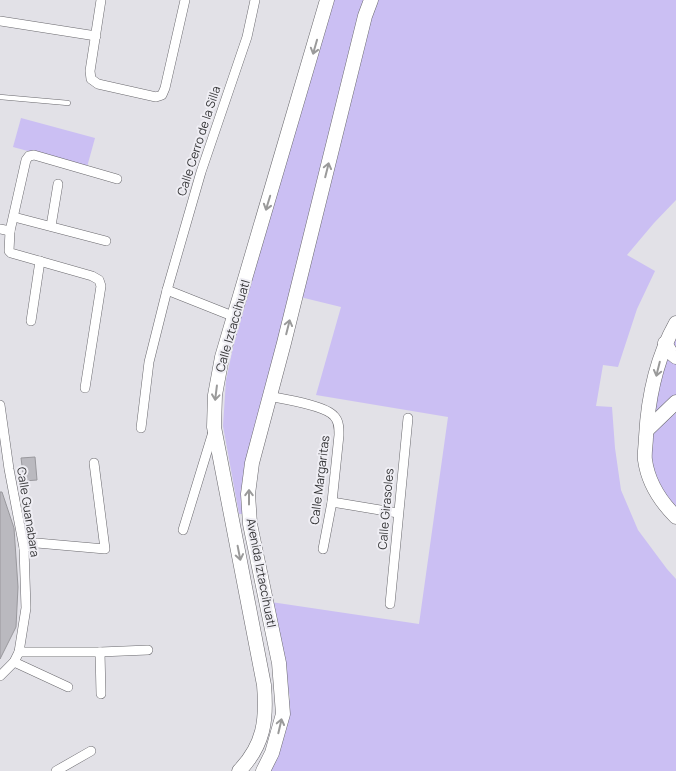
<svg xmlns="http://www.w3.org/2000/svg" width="676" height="771" font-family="Manrope,sans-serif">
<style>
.green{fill:#cbbff3}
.building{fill:#bab9bf;stroke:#99989d}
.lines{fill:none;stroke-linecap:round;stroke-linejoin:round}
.lane-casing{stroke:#69686d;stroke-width:5.5}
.street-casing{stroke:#69686d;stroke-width:10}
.secondary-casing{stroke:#69686d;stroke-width:15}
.lane{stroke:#fff;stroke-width:4.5}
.street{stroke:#fff;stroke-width:9}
.secondary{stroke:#fff;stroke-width:14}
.oneway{stroke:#9a9a9a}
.labels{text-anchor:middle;stroke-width:4;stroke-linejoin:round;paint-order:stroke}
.street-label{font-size:12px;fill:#343436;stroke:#efeef4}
</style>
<rect width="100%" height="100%" fill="#e2e1e7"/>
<g class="green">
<path d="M 334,0 L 676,0 L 676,200 L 654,223 L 627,255 L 655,271 L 637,309 L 618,367 L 603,365 L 596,406 L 612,407 L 615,448 L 621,490 L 638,530 L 667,569 L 676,579 L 676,771 L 268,771 L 275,763 L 290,698 L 271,602 L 419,624 L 448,417 L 316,395 L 341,307 L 292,295 L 243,514 L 239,514 L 223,426 L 226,380 L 237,329 Z"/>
<path d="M 21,118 L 95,138 L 87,167 L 13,147 Z"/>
<path d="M 676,323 L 676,516 L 646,460 L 649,409 Z"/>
</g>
<g class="building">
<path d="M 35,457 L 37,480 L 24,481 L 21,458 Z"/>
<path d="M 0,492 L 2,492 L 14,528 L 18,587 L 16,627 L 0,659 Z"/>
</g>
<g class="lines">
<g class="lane-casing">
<path id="lane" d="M 0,97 L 68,103"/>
</g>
<g class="street-casing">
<g id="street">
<path d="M 101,0 L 90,71 L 91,79 L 98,84 L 156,97 L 162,95 L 165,88 L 185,0"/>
<path d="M 0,21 L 96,36"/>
<path d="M 14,217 L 106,241"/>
<path d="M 51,226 L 58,184"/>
<path d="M 0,229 L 10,231"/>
<path d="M 167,290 L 235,317"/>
<path d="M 31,321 L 40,261"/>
<path d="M 85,388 L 101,286 L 99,280 L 92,276 L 11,253 L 9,251 L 10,231 L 26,160 L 29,156 L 34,155 L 117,179"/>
<path d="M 268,396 C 283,399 325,405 334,416 C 339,421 339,428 339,435 L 332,502 L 323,549"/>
<path d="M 0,405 L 9,469 L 24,548 L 26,608 L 19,652 L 14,662 L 0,676"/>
<path d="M 141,428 L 149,362 L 167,290 L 201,172 L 247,37 L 255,0"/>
<path d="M 332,502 L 398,513"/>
<path d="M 183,530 L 213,432"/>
<path d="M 24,548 L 37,543 L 105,549 L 94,463"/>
<path d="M 390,604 L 408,418"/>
<path d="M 19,652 L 100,652 L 148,650"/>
<path d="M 100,652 L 101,694"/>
<path d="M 14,662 L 68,687"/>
<path d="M 56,771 L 91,751"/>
</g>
</g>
<g class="secondary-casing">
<g id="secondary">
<path d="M 676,323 C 657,357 648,399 646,437 C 646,445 644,453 645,460 C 648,482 661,502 676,517"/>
<path d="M 665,343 L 671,353 L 676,357"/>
<path d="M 647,430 L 676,402"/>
<path d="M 239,771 C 264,745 267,720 264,685 L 214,427 L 215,395 L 222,357 L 327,0"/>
<path d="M 263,771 L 272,753 L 283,714 L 279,663 L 250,524 L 248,494 L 252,463 L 284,343 L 365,16 L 371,0"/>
</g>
</g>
<use href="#lane" class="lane"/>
<use href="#street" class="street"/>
<use href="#secondary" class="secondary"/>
</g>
<defs><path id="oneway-shaft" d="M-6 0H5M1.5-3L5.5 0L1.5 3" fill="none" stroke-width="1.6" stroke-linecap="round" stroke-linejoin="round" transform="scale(1.25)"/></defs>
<g class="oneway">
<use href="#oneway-shaft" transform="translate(315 47) rotate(106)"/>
<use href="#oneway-shaft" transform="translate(327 170) rotate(-76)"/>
<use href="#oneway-shaft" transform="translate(268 203) rotate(107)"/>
<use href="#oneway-shaft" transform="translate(288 327) rotate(-76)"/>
<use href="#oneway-shaft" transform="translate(658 369) rotate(104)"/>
<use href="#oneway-shaft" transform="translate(216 393) rotate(97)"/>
<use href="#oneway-shaft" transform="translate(249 497) rotate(-90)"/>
<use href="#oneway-shaft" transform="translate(239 553) rotate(79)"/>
<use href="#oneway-shaft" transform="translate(280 726) rotate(-77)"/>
</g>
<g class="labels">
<g class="street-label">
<text transform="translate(199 141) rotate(-72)" y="4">Calle Cerro de la Silla</text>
<text transform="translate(233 326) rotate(-74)" y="4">Calle Iztaccíhuatl</text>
<text transform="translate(320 480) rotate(-83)" y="4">Calle Margaritas</text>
<text transform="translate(386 509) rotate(-85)" y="4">Calle Girasoles</text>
<text transform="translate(28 512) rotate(81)" y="4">Calle Guanabara</text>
<text transform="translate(261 573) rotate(79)" y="4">Avenida Iztaccíhuatl</text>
</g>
</g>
</svg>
